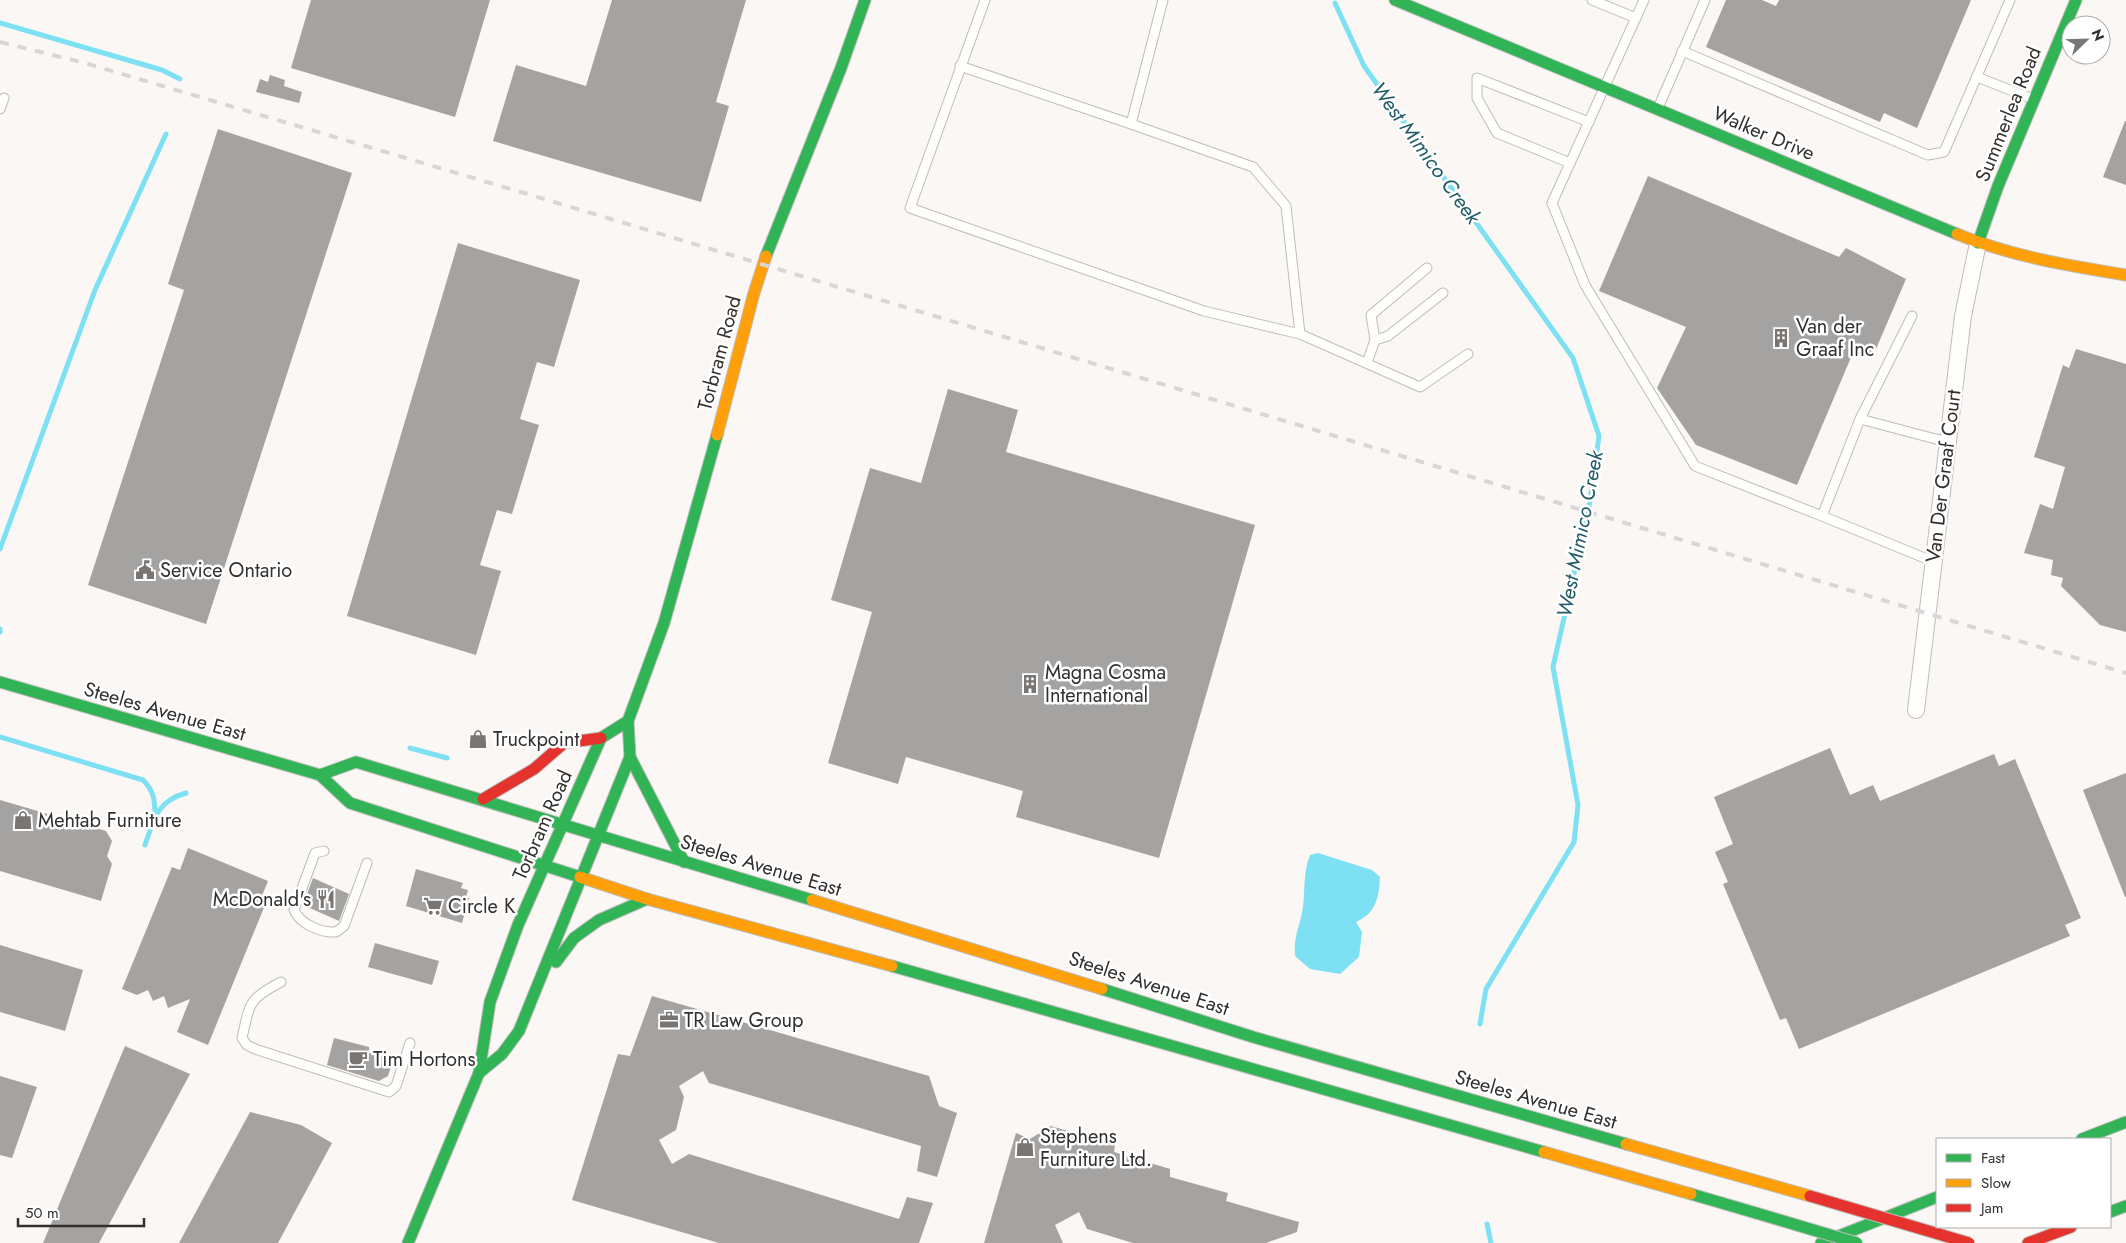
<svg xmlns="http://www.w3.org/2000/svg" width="2126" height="1243" font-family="Jost,sans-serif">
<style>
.water{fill:#7de0f3}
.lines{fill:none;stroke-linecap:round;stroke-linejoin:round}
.stream{stroke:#7de0f3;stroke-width:5}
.building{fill:#a5a3a1}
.lane-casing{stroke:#bfbcb9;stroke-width:11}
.street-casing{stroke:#bfbcb9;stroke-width:18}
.fast-casing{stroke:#bfbcb9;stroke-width:13}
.slow-casing{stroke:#bfbcb9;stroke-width:13}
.jam-casing{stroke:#bfbcb9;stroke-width:13}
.lane{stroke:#fefefd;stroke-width:9}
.street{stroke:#fefefd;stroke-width:16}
.fast{stroke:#30b455;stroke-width:11}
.slow{stroke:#ff9f0a;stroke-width:11}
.jam{stroke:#e5322d;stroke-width:11}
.rail{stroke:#d8d7d5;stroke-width:4;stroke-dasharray:9 9;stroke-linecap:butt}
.fast-bridge-casing{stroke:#bfbcb9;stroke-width:13;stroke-linecap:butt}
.jam-bridge-casing{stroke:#bfbcb9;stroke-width:13;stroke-linecap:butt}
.fast-bridge{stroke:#30b455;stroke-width:11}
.jam-bridge{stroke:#e5322d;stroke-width:11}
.labels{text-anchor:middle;stroke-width:5;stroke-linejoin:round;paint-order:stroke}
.street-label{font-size:20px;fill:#322f2d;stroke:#fff}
.poi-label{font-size:20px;fill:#322f2d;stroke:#fff;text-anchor:start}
.water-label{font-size:21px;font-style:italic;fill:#235c68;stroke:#fff}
</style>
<rect width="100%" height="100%" fill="#faf7f4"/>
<path class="water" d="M 1318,853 L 1372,870 L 1380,877 C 1379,898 1376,913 1356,922 L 1362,932 L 1359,957 L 1340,974 L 1310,969 L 1295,956 C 1294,937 1298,931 1302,913 C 1306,894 1302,874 1310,855 Z"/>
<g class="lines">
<g class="stream">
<path d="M 1335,3 L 1364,66 L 1573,358 L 1599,436 L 1589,507 L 1553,667 L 1578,805 L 1574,842 L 1486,989 L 1480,1024"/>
<path d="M 0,23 L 162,70 L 180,79"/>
<path d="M 0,549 L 95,290 L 166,134"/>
<path d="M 0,629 L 0,632"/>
<path d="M 0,737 L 143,780 C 154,791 155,800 155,816"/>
<path d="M 410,748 L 447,758"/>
<path d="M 145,845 C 154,819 157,801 186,793"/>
<path d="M 1487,1224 L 1491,1243"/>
</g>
</g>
<g class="building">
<path d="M 311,0 L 490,0 L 455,117 L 291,68 Z"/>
<path d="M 612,0 L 746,0 L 716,102 L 729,106 L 701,202 L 493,141 L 516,65 L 586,86 Z"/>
<path d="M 1726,0 L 1762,0 L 1776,6 L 1779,0 L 1971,0 L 1917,128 L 1884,113 L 1880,122 L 1706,47 Z"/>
<path d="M 270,75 L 285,80 L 284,86 L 302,92 L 299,103 L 256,92 L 260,79 L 268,82 Z"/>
<path d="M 2125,121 L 2126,121 L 2126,185 L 2103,177 Z"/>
<path d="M 218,129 L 352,173 L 206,624 L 88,585 L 184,290 L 168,284 Z"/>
<path d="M 1648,176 L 1839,257 L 1846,248 L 1906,279 L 1873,356 L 1855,348 L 1797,485 L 1696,445 L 1657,388 L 1686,327 L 1599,291 Z"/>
<path d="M 458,243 L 580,280 L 554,367 L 537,362 L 520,419 L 539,425 L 512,514 L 497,510 L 480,565 L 501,571 L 476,655 L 347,616 Z"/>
<path d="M 2076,349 L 2126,364 L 2126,632 L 2100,625 L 2061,586 L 2063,578 L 2051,575 L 2053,560 L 2024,553 L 2040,504 L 2053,509 L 2065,467 L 2034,457 L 2063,365 L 2069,368 Z"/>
<path d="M 948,389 L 1018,410 L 1006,452 L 1255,525 L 1159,858 L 1016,817 L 1023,791 L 906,757 L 898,784 L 828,763 L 872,612 L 831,600 L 870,468 L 921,483 Z"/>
<path d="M 1830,748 L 1850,795 L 1873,785 L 1880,801 L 1994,754 L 1999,766 L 2015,759 L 2081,918 L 2065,925 L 2070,936 L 1799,1049 L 1786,1018 L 1780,1020 L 1723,884 L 1728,882 L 1715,852 L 1733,844 L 1714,797 Z"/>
<path d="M 2126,773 L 2126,897 L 2125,897 L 2083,790 Z"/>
<path d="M 0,800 L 106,831 L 112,841 L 107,856 L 112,864 L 101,901 L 0,871 Z"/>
<path d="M 188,848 L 268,881 L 259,903 L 265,905 L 208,1045 L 177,1032 L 190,999 L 168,1008 L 164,996 L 153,1001 L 148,990 L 137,995 L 122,989 L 172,867 L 180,870 Z"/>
<path d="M 416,869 L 463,883 L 461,888 L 468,890 L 466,897 L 469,898 L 462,923 L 406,906 Z"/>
<path d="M 313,878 L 349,894 L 339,921 L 303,905 Z"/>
<path d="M 375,943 L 439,961 L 432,985 L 368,967 Z"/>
<path d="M 0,945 L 83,970 L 65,1031 L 0,1012 Z"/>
<path d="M 652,996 L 929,1076 L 939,1106 L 957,1113 L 937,1177 L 917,1171 L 921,1146 L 709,1083 L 703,1071 L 679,1086 L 684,1097 L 676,1130 L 659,1140 L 672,1164 L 689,1154 L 899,1219 L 907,1197 L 933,1203 L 919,1243 L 719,1243 L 572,1200 L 618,1054 L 630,1056 Z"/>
<path d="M 334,1038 L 369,1047 L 369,1053 L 394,1058 L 388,1076 L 379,1081 L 327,1065 Z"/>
<path d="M 125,1046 L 190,1074 L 99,1243 L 43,1243 Z"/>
<path d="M 0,1076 L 37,1087 L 12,1158 L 0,1155 Z"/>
<path d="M 250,1112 L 301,1125 L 332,1143 L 278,1243 L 179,1243 Z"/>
<path d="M 1051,1126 L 1115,1145 L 1114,1152 L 1170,1169 L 1170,1177 L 1228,1193 L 1226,1201 L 1299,1222 L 1297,1232 L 1266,1243 L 1133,1243 L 1087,1229 L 1079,1212 L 1055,1225 L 1063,1243 L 984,1243 L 1016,1133 L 1030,1139 Z"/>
</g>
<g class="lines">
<g class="lane-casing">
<g id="lane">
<path d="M 985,0 L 910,208 L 1204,311 L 1300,334"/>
<path d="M 1163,0 L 1131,124 L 1253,167 L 1286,206 L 1300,334 L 1420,387 L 1468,354"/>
<path d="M 1592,0 L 1636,18"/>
<path d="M 1644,0 L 1552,203 L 1585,285 L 1695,466 L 1822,516"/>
<path d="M 1682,51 L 1928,155 L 1944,152 L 2010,0"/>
<path d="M 960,66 L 1131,124"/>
<path d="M 1977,77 L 2033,99"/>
<path d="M 1658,108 L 1705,0"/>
<path d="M 0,109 L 4,98"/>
<path d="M 1570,163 L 1497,133 L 1477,98 L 1477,78 L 1589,122"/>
<path d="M 1912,316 L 1860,419 L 1947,442"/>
<path d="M 1375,340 L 1388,336 L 1443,293"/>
<path d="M 1367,363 L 1375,340 L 1371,315 L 1427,268"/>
<path d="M 1860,419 L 1822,516 L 1932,561"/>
<path d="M 324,851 L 315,853 L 294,910 C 300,924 321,933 336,932 L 344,926 L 367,863"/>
<path d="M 281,982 C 248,999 250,1003 242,1038 L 247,1045 L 255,1049 L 389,1092 L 396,1086 L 410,1043"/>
</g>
</g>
<g class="street-casing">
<path id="street" d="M 1916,710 L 1963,316 L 1978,243"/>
</g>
<g class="fast-casing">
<g id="fast">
<path d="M 1395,0 L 1957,234"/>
<path d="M 1978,243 L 1998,186 L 2076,0"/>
<path d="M 766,256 L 841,68 L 865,0"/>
<path d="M 0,682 L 320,775 L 350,803 L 580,877"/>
<path d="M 630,757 L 684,862"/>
<path d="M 320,775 L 356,762 L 812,900"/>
<path d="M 556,962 L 574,938 L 599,920 L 647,899"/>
<path d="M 892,966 L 1544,1152"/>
<path d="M 1102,989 L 1253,1037 L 1626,1144"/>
<path d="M 479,1073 L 502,1054 L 519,1031 L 630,757 L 628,721 L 664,623 L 717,435"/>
<path d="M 2082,1139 L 2126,1122"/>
<path d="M 1691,1194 L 1756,1213"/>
<path d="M 2110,1212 L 2126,1206"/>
<path d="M 408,1243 L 479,1073 L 490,1002 L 518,925 L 601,738 L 628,721"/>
<path d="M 1821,1243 L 1937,1197"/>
</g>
</g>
<g class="slow-casing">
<g id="slow">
<path d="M 1957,234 C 2010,256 2070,266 2126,275"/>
<path d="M 717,435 L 754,293 L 766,256"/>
<path d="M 580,877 L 647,899 L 892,966"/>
<path d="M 812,900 L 1102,989"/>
<path d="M 1626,1144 L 1810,1196"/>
<path d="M 1544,1152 L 1691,1194"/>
</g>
</g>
<g class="jam-casing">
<g id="jam">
<path d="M 483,799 L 534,769 L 564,743 L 601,738"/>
<path d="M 2028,1243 L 2071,1227"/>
</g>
</g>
<use href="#lane" class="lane"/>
<use href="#street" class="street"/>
<use href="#fast" class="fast"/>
<use href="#slow" class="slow"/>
<use href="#jam" class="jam"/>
<path class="rail" d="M 0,42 L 85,63 L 524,193 L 2126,673"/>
<g class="fast-bridge-casing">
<path id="fast-bridge" d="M 1756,1213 L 1857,1243"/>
</g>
<g class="jam-bridge-casing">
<path id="jam-bridge" d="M 1810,1196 L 1969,1243"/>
</g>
<use href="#fast-bridge" class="fast-bridge"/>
<use href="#jam-bridge" class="jam-bridge"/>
</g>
<defs>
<g id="building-bare" transform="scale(1.5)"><path d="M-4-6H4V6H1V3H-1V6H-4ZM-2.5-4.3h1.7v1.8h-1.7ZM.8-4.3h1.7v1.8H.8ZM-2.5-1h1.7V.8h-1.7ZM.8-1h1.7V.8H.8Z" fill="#787573" stroke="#fff" stroke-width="2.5" paint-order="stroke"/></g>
<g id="civic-bare" transform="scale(1.5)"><path d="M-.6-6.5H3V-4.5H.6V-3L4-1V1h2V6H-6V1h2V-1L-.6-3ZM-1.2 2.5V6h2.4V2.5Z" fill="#787573" stroke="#fff" stroke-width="2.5" paint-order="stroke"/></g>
<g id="shop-bare" transform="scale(1.5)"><path d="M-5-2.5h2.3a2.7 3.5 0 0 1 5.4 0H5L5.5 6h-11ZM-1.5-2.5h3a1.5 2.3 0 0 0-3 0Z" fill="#787573" stroke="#fff" stroke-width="2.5" paint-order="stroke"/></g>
<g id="restaurant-bare" transform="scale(1.5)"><path d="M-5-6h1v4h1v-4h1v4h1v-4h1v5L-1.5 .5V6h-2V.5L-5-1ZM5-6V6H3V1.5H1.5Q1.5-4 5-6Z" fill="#787573" stroke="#fff" stroke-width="2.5" paint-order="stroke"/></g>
<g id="supermarket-bare" transform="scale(1.5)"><path d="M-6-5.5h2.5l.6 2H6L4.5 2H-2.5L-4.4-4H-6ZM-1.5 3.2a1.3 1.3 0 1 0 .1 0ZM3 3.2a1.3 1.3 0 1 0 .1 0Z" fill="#787573" stroke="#fff" stroke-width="2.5" paint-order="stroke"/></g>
<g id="office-bare" transform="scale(1.5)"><path d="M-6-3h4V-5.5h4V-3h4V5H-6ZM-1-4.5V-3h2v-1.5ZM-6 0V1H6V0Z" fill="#787573" stroke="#fff" stroke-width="2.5" paint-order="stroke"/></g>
<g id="cafe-bare" transform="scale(1.5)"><path d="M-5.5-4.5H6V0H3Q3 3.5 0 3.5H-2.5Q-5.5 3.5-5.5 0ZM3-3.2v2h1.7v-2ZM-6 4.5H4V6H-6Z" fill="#787573" stroke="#fff" stroke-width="2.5" paint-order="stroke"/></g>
</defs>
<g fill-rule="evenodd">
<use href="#building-bare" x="1781" y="338"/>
<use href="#civic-bare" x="145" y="570"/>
<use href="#building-bare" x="1030" y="684"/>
<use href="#shop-bare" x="478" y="739"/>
<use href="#shop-bare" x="23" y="820"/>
<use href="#restaurant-bare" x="326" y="899"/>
<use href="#supermarket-bare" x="433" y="906"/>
<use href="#office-bare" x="669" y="1020"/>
<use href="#cafe-bare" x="358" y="1059"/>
<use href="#shop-bare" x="1025" y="1147"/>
</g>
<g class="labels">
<g class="street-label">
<text transform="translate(2008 114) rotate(-68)" y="7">Summerlea Road</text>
<text transform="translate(1764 133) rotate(23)" y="7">Walker Drive</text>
<text transform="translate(719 353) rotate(-75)" y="7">Torbram Road</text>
<text transform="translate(1943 476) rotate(-83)" y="7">Van Der Graaf Court</text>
<text transform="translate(165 711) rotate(16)" y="7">Steeles Avenue East</text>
<text transform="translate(542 825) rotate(-66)" y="7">Torbram Road</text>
<text transform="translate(761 865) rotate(17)" y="7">Steeles Avenue East</text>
<text transform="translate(1149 983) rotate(18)" y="7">Steeles Avenue East</text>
<text transform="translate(1536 1099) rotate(16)" y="7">Steeles Avenue East</text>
</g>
<g class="poi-label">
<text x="1796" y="333">Van der<tspan x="1796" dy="23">Graaf Inc</tspan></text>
<text x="160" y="577">Service Ontario</text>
<text x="1045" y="679">Magna Cosma<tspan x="1045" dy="23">International</tspan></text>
<text x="493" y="746">Truckpoint</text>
<text x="38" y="827">Mehtab Furniture</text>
<text x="311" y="906" text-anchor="end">McDonald's</text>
<text x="448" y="913">Circle K</text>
<text x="684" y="1027">TR Law Group</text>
<text x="373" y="1066">Tim Hortons</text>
<text x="1040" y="1143">Stephens<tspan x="1040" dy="23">Furniture Ltd.</tspan></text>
</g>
<g class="water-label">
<text transform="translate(1426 153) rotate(54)" y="7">West Mimico Creek</text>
<text transform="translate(1580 534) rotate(-79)" y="7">West Mimico Creek</text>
</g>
</g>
<rect x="1936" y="1138" width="175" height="90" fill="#ffffff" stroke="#adacab"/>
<rect x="1946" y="1154" width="25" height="8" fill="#30b455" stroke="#adacab"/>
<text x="1981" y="1163" font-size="15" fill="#322f2d">Fast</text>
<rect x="1946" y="1179" width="25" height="8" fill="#ff9f0a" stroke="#adacab"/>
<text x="1981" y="1188" font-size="15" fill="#322f2d">Slow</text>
<rect x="1946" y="1204" width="25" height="8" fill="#e5322d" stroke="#adacab"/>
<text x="1981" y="1213" font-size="15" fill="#322f2d">Jam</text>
<g transform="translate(2086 40) rotate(67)"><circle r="24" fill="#ffffff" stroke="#adacab"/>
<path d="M0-4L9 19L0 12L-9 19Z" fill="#787573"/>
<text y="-8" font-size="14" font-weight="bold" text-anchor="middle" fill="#322f2d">N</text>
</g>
<path d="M18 1218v8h126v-8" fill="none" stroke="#322f2d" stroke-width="2.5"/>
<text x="25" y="1218" font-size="15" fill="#322f2d" stroke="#ffffff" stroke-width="4" paint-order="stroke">50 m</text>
</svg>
